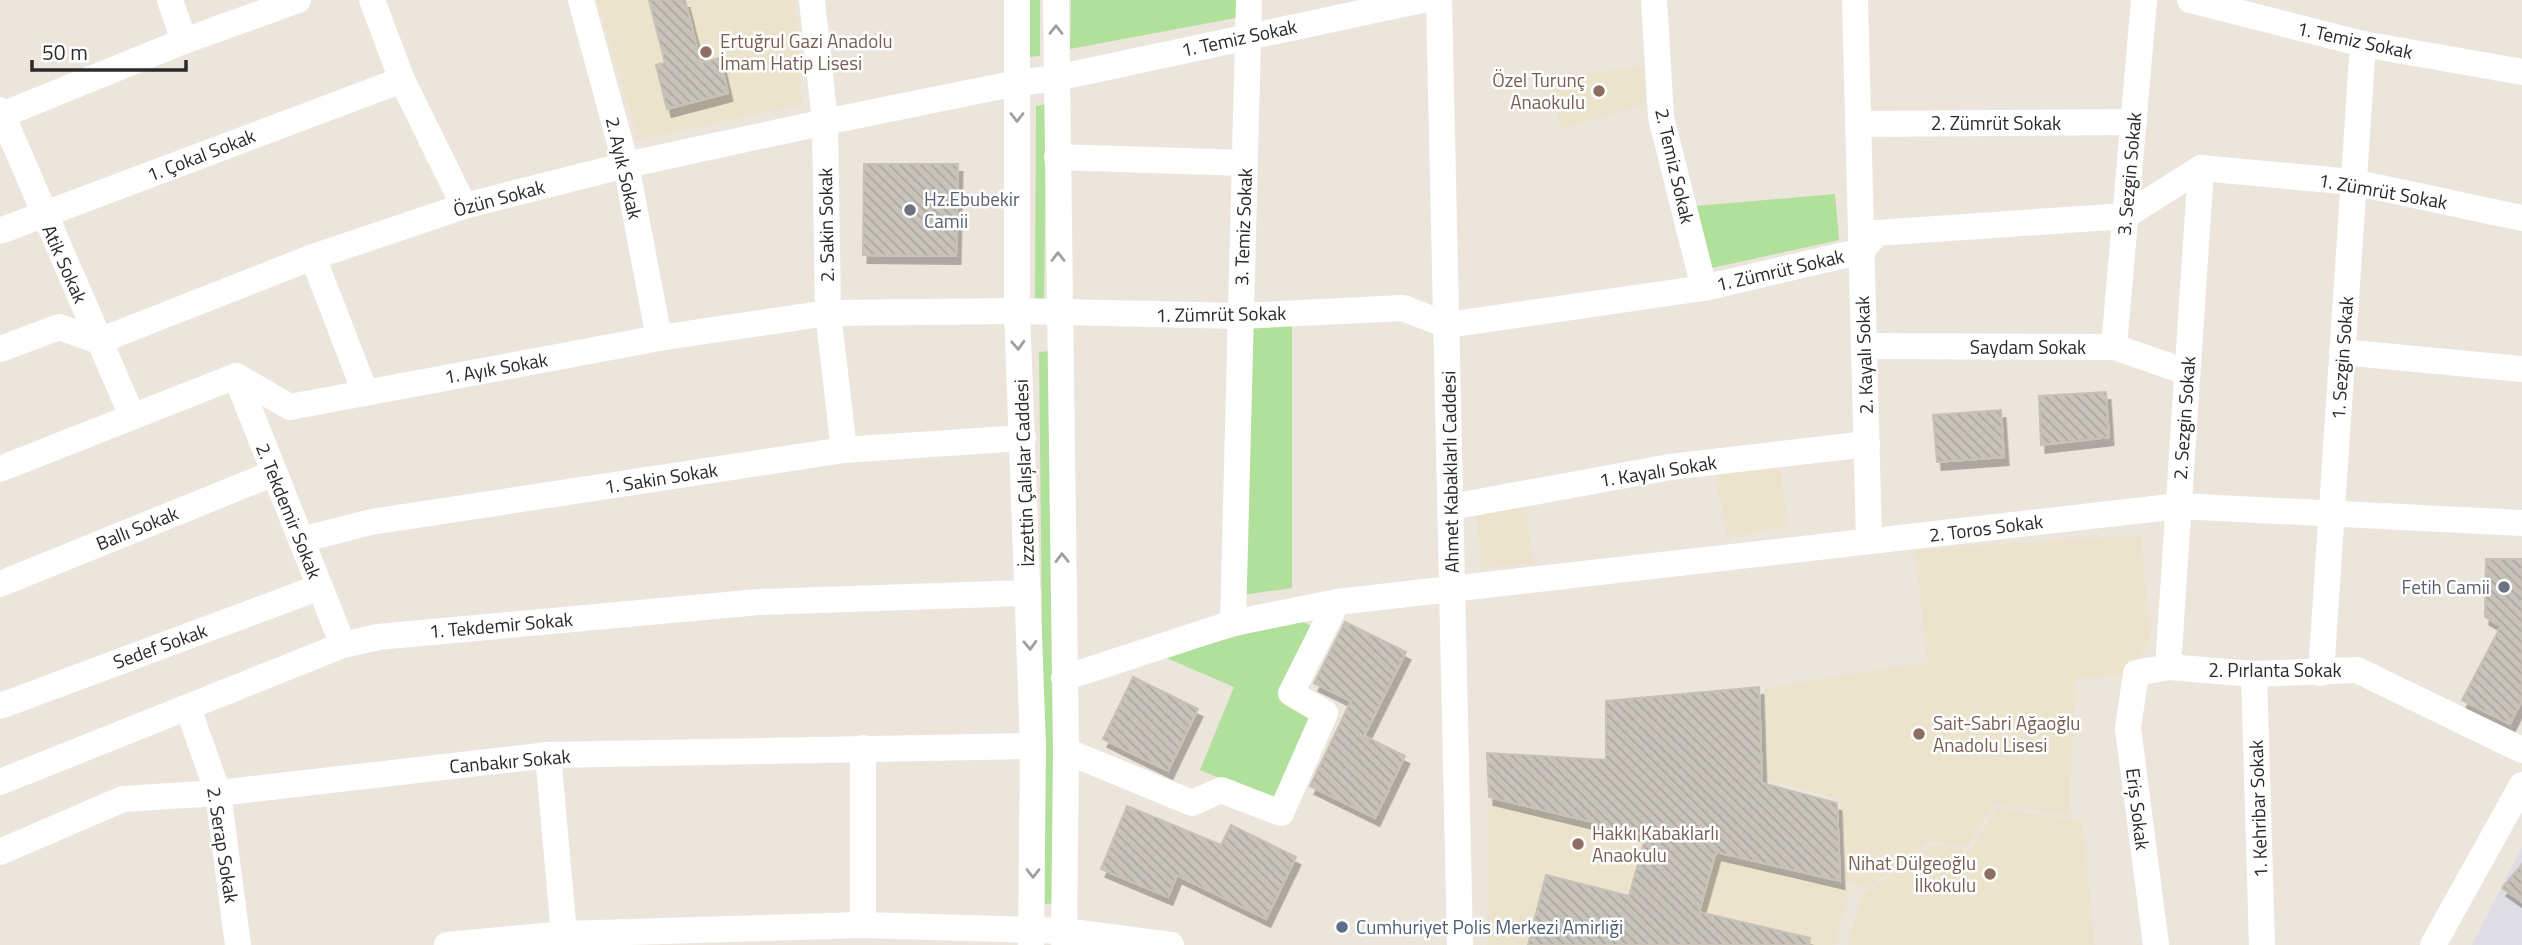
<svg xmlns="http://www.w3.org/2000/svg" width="2522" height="945" font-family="'Titillium Web',sans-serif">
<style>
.industrial{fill:#dfdde4}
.education{fill:#ece3cc}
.grass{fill:#b1e09b}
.building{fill:url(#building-back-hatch);stroke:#c7c1b6;stroke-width:2;filter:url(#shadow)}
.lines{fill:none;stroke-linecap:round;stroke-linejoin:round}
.minor{stroke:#fff;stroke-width:26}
.oneway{stroke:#9f9f9f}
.education-dot{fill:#8d6e63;stroke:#fff;stroke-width:2.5}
.worship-dot{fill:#6b7280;stroke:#fff;stroke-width:2.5}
.service-dot{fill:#5c6f8a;stroke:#fff;stroke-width:2.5}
.labels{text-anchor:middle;stroke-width:5;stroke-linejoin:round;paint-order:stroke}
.street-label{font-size:19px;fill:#2a2a2a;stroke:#fff}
.education-label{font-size:19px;fill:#785e54;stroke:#fff;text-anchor:start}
.worship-label{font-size:19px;fill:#5b616d;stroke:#fff;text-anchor:start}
.service-label{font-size:19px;fill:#4e5e75;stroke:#fff;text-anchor:start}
</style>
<defs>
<pattern id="building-back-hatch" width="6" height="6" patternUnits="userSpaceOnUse" patternTransform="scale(1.75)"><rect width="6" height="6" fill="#c7c3bb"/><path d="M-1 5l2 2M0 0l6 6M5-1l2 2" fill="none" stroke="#aba8a1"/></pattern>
<filter id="shadow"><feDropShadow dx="4.5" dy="8" stdDeviation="0" flood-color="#0004"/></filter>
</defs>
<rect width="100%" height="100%" fill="#ebe5dc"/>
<path class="industrial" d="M 2522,847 L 2522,945 L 2472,945 Z"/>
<g class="education">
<path d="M 597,0 L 795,0 L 802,104 L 639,140 Z"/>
<path d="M 1644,66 L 1645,103 L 1561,130 L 1550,78 Z"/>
<path d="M 1780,465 L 1788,526 L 1727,537 L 1715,473 Z"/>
<path d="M 1526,507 L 1533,563 L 1481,568 L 1477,511 Z"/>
<path d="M 2141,535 L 2150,641 L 2126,674 L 2076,679 L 2069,815 L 1994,804 L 1967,847 L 1929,841 L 1867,889 L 1844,880 L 1840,800 L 1766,780 L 1765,688 L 1927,662 L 1915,550 Z"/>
<path d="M 1488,801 L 1850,888 L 1835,945 L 1487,945 Z"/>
<path d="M 1997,808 L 2082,821 L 2095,945 L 1848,945 L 1862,896 L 1932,845 L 1970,851 Z"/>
</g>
<g class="grass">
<path d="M 1030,0 L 1040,0 L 1040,56 L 1030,57 Z"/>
<path d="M 1071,0 L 1240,0 L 1241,17 L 1070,49 Z"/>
<path d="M 1046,104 L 1044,306 L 1035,308 L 1036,106 Z"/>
<path d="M 1835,194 L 1839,240 L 1712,268 L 1695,206 Z"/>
<path d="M 1243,325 L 1292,326 L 1292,588 L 1243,595 Z"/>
<path d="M 1049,351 L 1057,903 L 1045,904 L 1039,352 Z"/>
<path d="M 1297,619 L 1315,628 L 1279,699 L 1311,715 L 1273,800 L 1200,770 L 1234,687 L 1164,657 Z"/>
</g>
<g class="building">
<path d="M 649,0 L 685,0 L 701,63 L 720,58 L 728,93 L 667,109 L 656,65 L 665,63 Z"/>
<path d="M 864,164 L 958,164 L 956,256 L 863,255 Z"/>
<path d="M 2106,392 L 2109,437 L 2041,445 L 2039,396 Z"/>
<path d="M 2001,410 L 2004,457 L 1937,462 L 1933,415 Z"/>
<path d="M 2486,559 L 2522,559 L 2522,700 L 2510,724 L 2462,700 L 2501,626 L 2485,617 Z"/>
<path d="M 1345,622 L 1406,652 L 1364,736 L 1405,756 L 1375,818 L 1310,786 L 1351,701 L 1314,683 Z"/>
<path d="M 1133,677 L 1198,709 L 1168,771 L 1103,739 Z"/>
<path d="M 1759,687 L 1762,783 L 1837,803 L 1840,881 L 1716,852 L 1699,912 L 1810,938 L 1809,945 L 1528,945 L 1546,875 L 1629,896 L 1646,835 L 1489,797 L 1487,753 L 1606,760 L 1606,701 Z"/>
<path d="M 1127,806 L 1221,845 L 1231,825 L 1296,857 L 1266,919 L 1177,875 L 1168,897 L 1101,869 Z"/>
<path d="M 2522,864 L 2522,902 L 2502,888 Z"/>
</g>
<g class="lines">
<g class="minor">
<path d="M 170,0 L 184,41"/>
<path d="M 372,0 L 402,80 L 464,206"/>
<path d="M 581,0 L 626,165 L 659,338"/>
<path d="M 812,0 L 825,122 L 828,313 L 844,450"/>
<path d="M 1017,0 L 1017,311 L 1033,746 L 1031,945"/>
<path d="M 1056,0 L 1066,751 L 1064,945"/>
<path d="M 1439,0 L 1460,945"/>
<path d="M 1654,0 L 1661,117 L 1704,288"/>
<path d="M 1855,0 L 1869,541"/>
<path d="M 2190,0 L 2363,44 L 2522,72"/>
<path d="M 0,110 L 132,416"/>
<path d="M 2,115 L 184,41 L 298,0"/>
<path d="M 1858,124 L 2134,122"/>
<path d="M 1057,157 L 1245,163"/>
<path d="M 0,231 L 402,80"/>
<path d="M 313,257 L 365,392"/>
<path d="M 1864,346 L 2114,347 L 2187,372"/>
<path d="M 2114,347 L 2144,0"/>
<path d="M 0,349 L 59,327 L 99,341 L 313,257 L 464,206 L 626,165 L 825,122 L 1017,83 L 1056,78 L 1422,0"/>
<path d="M 2342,352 L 2522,369"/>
<path d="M 236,376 L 343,645"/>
<path d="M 0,469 L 236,376 L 290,407 L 659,338 L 828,313 L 1017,311 L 1241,316 L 1403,308 L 1447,325 L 1704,288 L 1862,251 L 1876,233 L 2125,216 L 2201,168 L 2353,182 L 2522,218"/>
<path d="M 1451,507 L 1670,467 L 1867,444"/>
<path d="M 301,540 L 371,522 L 844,450 L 1023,438"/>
<path d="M 0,584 L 274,473"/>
<path d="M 1233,623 L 1249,0"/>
<path d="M 2168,667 L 2201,168"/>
<path d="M 2321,673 L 2363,44"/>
<path d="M 2254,674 L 2262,945"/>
<path d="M 1064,678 L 1233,623 L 1337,602 L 2179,506 L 2522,523"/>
<path d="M 0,706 L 320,587"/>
<path d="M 188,708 L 218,793 L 238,945"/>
<path d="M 863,748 L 863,925"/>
<path d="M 1066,751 L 1192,803 L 1221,790 L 1281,813 L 1325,713 L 1291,693 L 1337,602"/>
<path d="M 548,755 L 564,934"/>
<path d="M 0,782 L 343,645 L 378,637 L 759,602 L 1028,593"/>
<path d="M 0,852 L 123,799 L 218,793 L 548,755 L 1033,746"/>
<path d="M 447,945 L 564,934 L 863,925 L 1065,931 L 1171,945"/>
<path d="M 2156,945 L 2128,728 L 2136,673 L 2168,667 L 2254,674 L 2357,670 L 2522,750"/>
<path d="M 2433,945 L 2522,785"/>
</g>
</g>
<defs><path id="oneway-chevron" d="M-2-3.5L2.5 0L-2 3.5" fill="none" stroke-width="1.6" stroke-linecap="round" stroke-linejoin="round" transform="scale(1.75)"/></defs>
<g class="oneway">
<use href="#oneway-chevron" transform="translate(1056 30) rotate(-90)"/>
<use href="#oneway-chevron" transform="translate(1017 117) rotate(90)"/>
<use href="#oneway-chevron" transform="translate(1058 257) rotate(-90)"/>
<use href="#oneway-chevron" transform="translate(1018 345) rotate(87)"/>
<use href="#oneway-chevron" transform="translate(1062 558) rotate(-91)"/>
<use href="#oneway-chevron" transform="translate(1030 645) rotate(88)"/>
<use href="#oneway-chevron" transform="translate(1033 873) rotate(90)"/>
</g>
<g class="education-dot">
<circle cx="706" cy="52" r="7"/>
<circle cx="1599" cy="91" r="7"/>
<circle cx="1919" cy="734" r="7"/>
<circle cx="1578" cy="844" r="7"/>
<circle cx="1990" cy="874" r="7"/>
</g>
<g class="worship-dot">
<circle cx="910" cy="210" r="7"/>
<circle cx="2504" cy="587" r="7"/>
</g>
<circle class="service-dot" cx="1342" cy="927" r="7"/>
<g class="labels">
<g class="street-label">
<text transform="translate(1239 38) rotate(-12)" y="7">1. Temiz Sokak</text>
<text transform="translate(2355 40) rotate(12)" y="7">1. Temiz Sokak</text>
<text x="1996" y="130">2. Zümrüt Sokak</text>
<text transform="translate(201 155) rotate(-21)" y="7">1. Çokal Sokak</text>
<text transform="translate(1675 166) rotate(77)" y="7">2. Temiz Sokak</text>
<text transform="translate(624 168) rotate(77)" y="7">2. Ayık Sokak</text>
<text transform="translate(2129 174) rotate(-85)" y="7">3. Sezgin Sokak</text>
<text transform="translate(2383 191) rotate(10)" y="7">1. Zümrüt Sokak</text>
<text transform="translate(499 198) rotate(-15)" y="7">Özün Sokak</text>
<text transform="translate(826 225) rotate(-91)" y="7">2. Sakin Sokak</text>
<text transform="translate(1243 227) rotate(-88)" y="7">3. Temiz Sokak</text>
<text transform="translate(65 264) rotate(66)" y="7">Atik Sokak</text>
<text transform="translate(1780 270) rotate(-13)" y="7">1. Zümrüt Sokak</text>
<text transform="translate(1221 314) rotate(-1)" y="7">1. Zümrüt Sokak</text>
<text x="2028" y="354">Saydam Sokak</text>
<text transform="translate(1864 355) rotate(-92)" y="7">2. Kayalı Sokak</text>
<text transform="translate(2342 358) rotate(-86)" y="7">1. Sezgin Sokak</text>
<text transform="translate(496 368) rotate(-10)" y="7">1. Ayık Sokak</text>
<text transform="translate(2184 418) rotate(-86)" y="7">2. Sezgin Sokak</text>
<text transform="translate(1658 471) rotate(-9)" y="7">1. Kayalı Sokak</text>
<text transform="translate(1450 472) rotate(-91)" y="7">Ahmet Kabaklarlı Caddesi</text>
<text transform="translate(1024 473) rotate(-92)" y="7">İzzettin Çalışlar Caddesi</text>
<text transform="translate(661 478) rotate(-9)" y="7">1. Sakin Sokak</text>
<text transform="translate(289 511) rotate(68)" y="7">2. Tekdemir Sokak</text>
<text transform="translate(137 528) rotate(-22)" y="7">Ballı Sokak</text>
<text transform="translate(1986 528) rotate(-7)" y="7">2. Toros Sokak</text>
<text transform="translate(501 625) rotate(-5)" y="7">1. Tekdemir Sokak</text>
<text transform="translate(160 646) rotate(-20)" y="7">Sedef Sokak</text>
<text x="2275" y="677">2. Pırlanta Sokak</text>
<text transform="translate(510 761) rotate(-5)" y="7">Canbakır Sokak</text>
<text transform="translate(2138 809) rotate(83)" y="7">Eriş Sokak</text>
<text transform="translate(2258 809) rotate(-92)" y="7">1. Kehribar Sokak</text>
<text transform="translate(223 845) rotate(81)" y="7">2. Serap Sokak</text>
</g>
<g class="education-label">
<text x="720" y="48">Ertuğrul Gazi Anadolu<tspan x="720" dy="22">İmam Hatip Lisesi</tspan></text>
<text x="1585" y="87" text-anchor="end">Özel Turunç<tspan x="1585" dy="22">Anaokulu</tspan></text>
<text x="1933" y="730">Sait-Sabri Ağaoğlu<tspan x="1933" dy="22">Anadolu Lisesi</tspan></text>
<text x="1592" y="840">Hakkı Kabaklarlı<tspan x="1592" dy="22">Anaokulu</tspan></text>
<text x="1976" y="870" text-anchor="end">Nihat Dülgeoğlu<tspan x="1976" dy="22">İlkokulu</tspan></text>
</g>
<g class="worship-label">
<text x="924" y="206">Hz.Ebubekir<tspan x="924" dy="22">Camii</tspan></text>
<text x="2490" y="594" text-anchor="end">Fetih Camii</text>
</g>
<g class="service-label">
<text x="1356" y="934">Cumhuriyet Polis Merkezi Amirliği</text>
</g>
</g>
<path d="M32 60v10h154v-10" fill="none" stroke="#2a2a2a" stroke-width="3.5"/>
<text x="42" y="60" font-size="21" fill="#2a2a2a" stroke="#ffffff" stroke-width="5" paint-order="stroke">50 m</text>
</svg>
